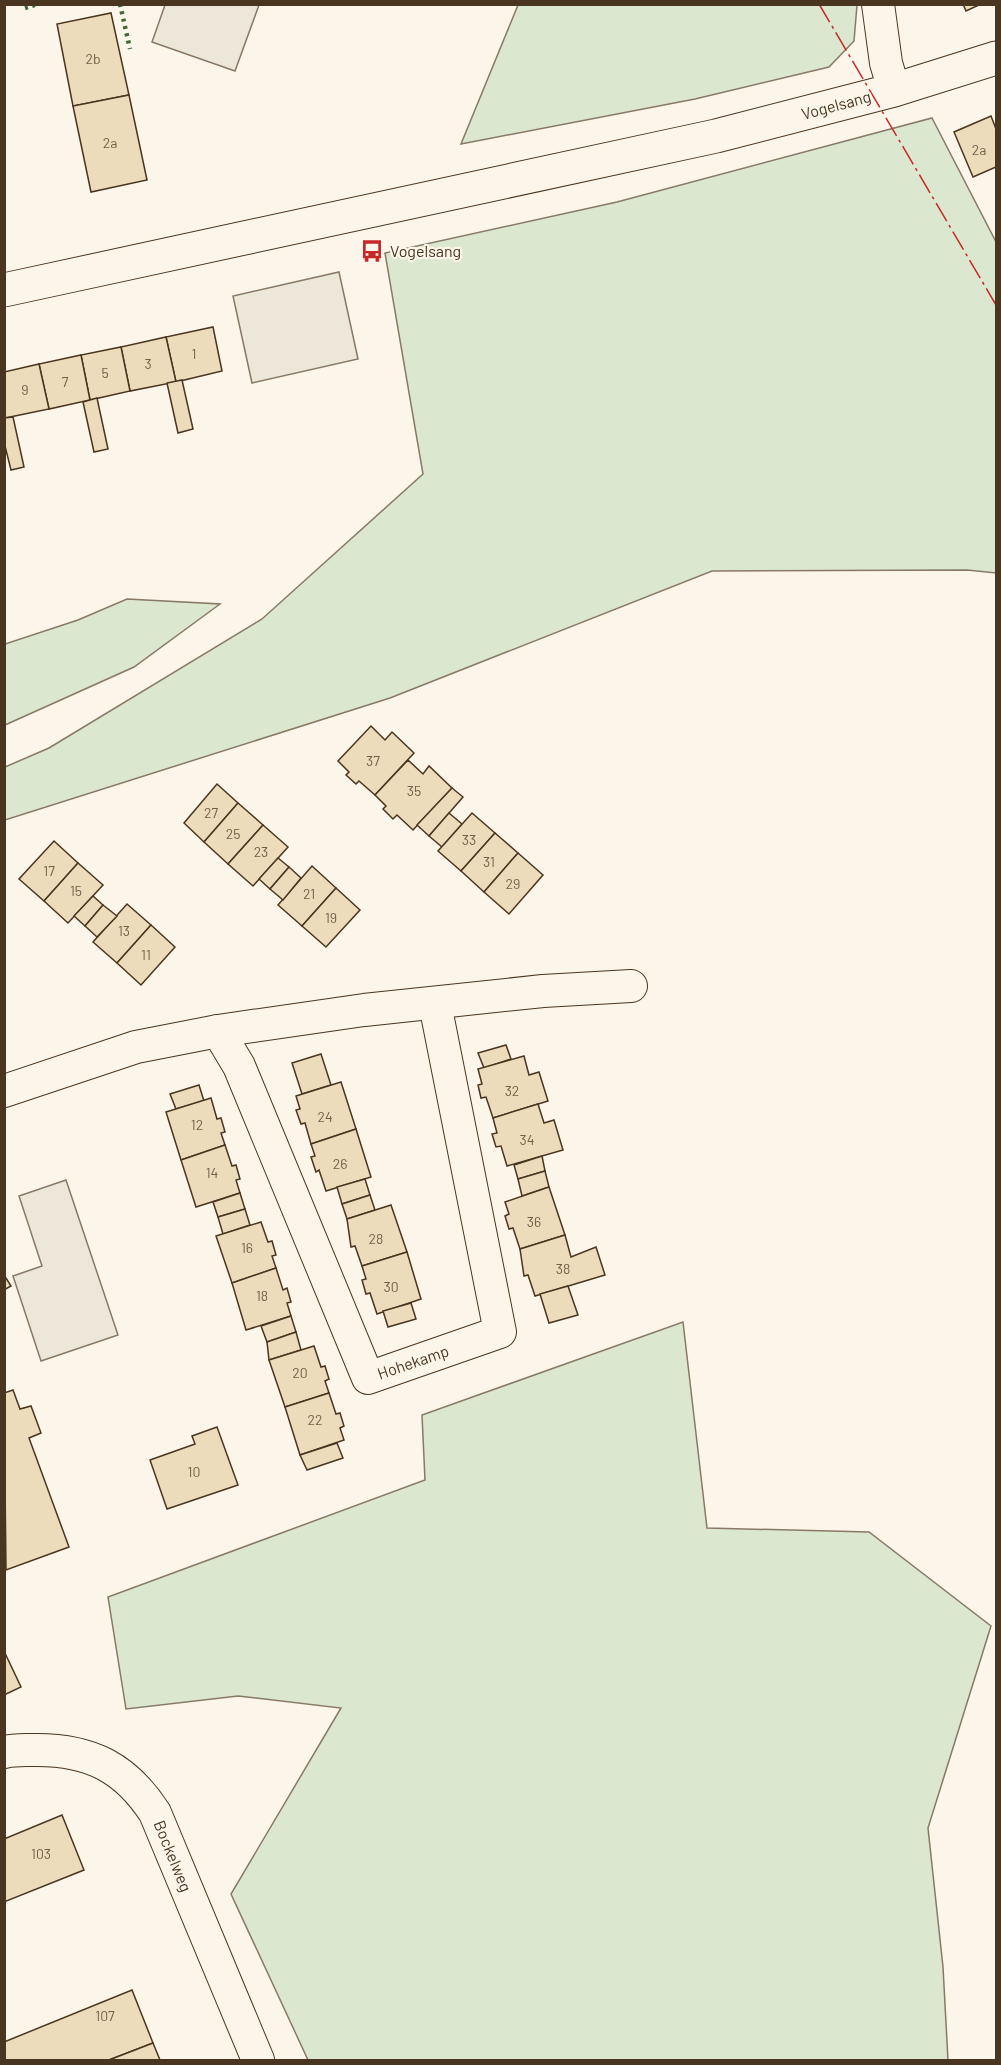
<svg xmlns="http://www.w3.org/2000/svg" width="1001" height="2065" font-family="Barlow,sans-serif">
<style>
.green{fill:#dce7d0;stroke:#887966;stroke-width:1.5}
.parking{fill:#ede7d9;stroke:#887966;stroke-width:1.5}
.building{fill:#ecdcbc;stroke:#4a3520;stroke-width:1.5}
.lines{fill:none;stroke-linecap:round;stroke-linejoin:round}
.street-casing{stroke:#4a3520;stroke-width:34}
.secondary-casing{stroke:#4a3520;stroke-width:35}
.street{stroke:#fbf6e9;stroke-width:32}
.secondary{stroke:#fbf6e9;stroke-width:33}
.hedge{stroke:#436837;stroke-width:4.5;stroke-dasharray:3 4.5;stroke-linecap:butt}
.power{stroke:#c62828;stroke-width:1.5;stroke-dasharray:21 4.5 3 4.5;stroke-linecap:butt}
.labels{text-anchor:middle;stroke-width:4.5;stroke-linejoin:round;paint-order:stroke}
.number-label{font-size:14px;fill:#725f47}
.street-label{font-size:16px;fill:#4a3520;stroke:#fbf6e9}
.poi-label{font-size:16px;fill:#4a3520;stroke:#fbf6e9;text-anchor:start}
</style>
<rect width="100%" height="100%" fill="#fbf6e9"/>
<g class="green">
<path d="M 518,5 L 518,4 L 857,5 L 854,41 L 829,67 L 695,99 L 461,144 Z"/>
<path d="M 932,118 L 996,242 L 996,573 L 967,570 L 712,571 L 390,698 L 5,820 L 5,767 L 49,748 L 262,619 L 423,474 L 385,253 L 617,202 Z"/>
<path d="M 127,599 L 220,604 L 134,667 L 5,725 L 5,644 L 78,620 Z"/>
<path d="M 683,1322 L 707,1528 L 869,1532 L 991,1626 L 928,1828 L 943,1967 L 948,2060 L 308,2060 L 231,1894 L 341,1708 L 238,1696 L 126,1709 L 108,1597 L 425,1480 L 422,1415 Z"/>
</g>
<g class="parking">
<path d="M 165,5 L 259,5 L 235,71 L 152,42 Z"/>
<path d="M 339,272 L 358,359 L 252,383 L 233,296 Z"/>
<path d="M 66,1180 L 118,1335 L 41,1361 L 13,1276 L 42,1266 L 19,1196 Z"/>
</g>
<g class="building">
<path d="M 963,4 L 981,4 L 966,11 Z"/>
<path d="M 111,13 L 129,95 L 73,106 L 57,24 Z"/>
<path d="M 129,95 L 147,180 L 91,192 L 73,106 Z"/>
<path d="M 991,116 L 996,129 L 996,167 L 973,177 L 954,132 Z"/>
<path d="M 213,327 L 222,371 L 176,382 L 166,337 Z"/>
<path d="M 166,337 L 176,382 L 130,391 L 121,347 Z"/>
<path d="M 121,347 L 130,391 L 90,400 L 81,355 Z"/>
<path d="M 81,355 L 90,400 L 49,409 L 39,364 Z"/>
<path d="M 39,364 L 49,409 L 5,418 L 4,372 Z"/>
<path d="M 182,380 L 193,429 L 178,433 L 167,383 Z"/>
<path d="M 97,398 L 108,449 L 94,452 L 83,402 Z"/>
<path d="M 13,417 L 24,467 L 11,470 L 4,442 L 4,418 Z"/>
<path d="M 371,726 L 385,740 L 392,732 L 414,753 L 375,795 L 359,781 L 356,784 L 346,775 L 349,772 L 338,761 Z"/>
<path d="M 408,760 L 423,774 L 429,766 L 452,788 L 413,830 L 397,815 L 393,819 L 383,809 L 386,806 L 375,795 Z"/>
<path d="M 217,784 L 238,803 L 204,842 L 184,823 Z"/>
<path d="M 452,788 L 463,797 L 429,836 L 417,825 Z"/>
<path d="M 238,803 L 263,825 L 228,864 L 204,842 Z"/>
<path d="M 449,813 L 462,824 L 442,847 L 429,836 Z"/>
<path d="M 472,813 L 495,833 L 461,871 L 438,851 Z"/>
<path d="M 263,825 L 288,847 L 253,886 L 228,864 Z"/>
<path d="M 495,833 L 518,853 L 484,892 L 461,871 Z"/>
<path d="M 54,841 L 78,863 L 44,901 L 19,879 Z"/>
<path d="M 518,853 L 543,875 L 509,914 L 484,892 Z"/>
<path d="M 278,858 L 289,867 L 270,889 L 259,879 Z"/>
<path d="M 78,863 L 103,885 L 68,923 L 44,901 Z"/>
<path d="M 312,866 L 336,888 L 302,926 L 278,905 Z"/>
<path d="M 289,867 L 301,878 L 283,900 L 270,889 Z"/>
<path d="M 336,888 L 360,910 L 326,947 L 302,926 Z"/>
<path d="M 93,896 L 103,905 L 85,926 L 74,916 Z"/>
<path d="M 127,904 L 151,925 L 117,963 L 93,942 Z"/>
<path d="M 103,905 L 117,916 L 97,937 L 85,926 Z"/>
<path d="M 151,925 L 175,947 L 141,985 L 117,963 Z"/>
<path d="M 506,1045 L 511,1059 L 484,1068 L 478,1053 Z"/>
<path d="M 321,1054 L 331,1085 L 302,1094 L 292,1063 Z"/>
<path d="M 524,1056 L 529,1075 L 539,1072 L 548,1101 L 493,1118 L 486,1097 L 481,1098 L 478,1085 L 482,1084 L 478,1069 Z"/>
<path d="M 341,1082 L 356,1129 L 311,1144 L 305,1123 L 301,1124 L 296,1110 L 300,1109 L 296,1096 Z"/>
<path d="M 199,1085 L 204,1101 L 176,1109 L 170,1094 Z"/>
<path d="M 211,1098 L 217,1119 L 221,1118 L 225,1132 L 221,1133 L 225,1145 L 181,1160 L 166,1112 Z"/>
<path d="M 538,1104 L 544,1123 L 554,1120 L 563,1150 L 507,1166 L 501,1146 L 496,1147 L 492,1134 L 497,1133 L 493,1118 Z"/>
<path d="M 356,1129 L 371,1177 L 326,1191 L 319,1170 L 316,1172 L 311,1157 L 315,1156 L 311,1144 Z"/>
<path d="M 225,1145 L 232,1166 L 236,1165 L 240,1179 L 236,1180 L 240,1193 L 196,1207 L 181,1160 Z"/>
<path d="M 542,1156 L 545,1171 L 518,1179 L 514,1165 Z"/>
<path d="M 545,1171 L 549,1187 L 522,1196 L 518,1179 Z"/>
<path d="M 365,1179 L 370,1195 L 342,1204 L 337,1187 Z"/>
<path d="M 549,1187 L 565,1235 L 520,1249 L 513,1228 L 509,1229 L 505,1216 L 509,1214 L 505,1202 Z"/>
<path d="M 240,1193 L 245,1209 L 218,1217 L 213,1202 Z"/>
<path d="M 370,1195 L 375,1210 L 347,1219 L 342,1204 Z"/>
<path d="M 391,1205 L 407,1252 L 362,1266 L 355,1246 L 351,1247 L 347,1219 Z"/>
<path d="M 245,1209 L 250,1225 L 223,1234 L 218,1217 Z"/>
<path d="M 261,1222 L 268,1242 L 272,1241 L 276,1255 L 272,1256 L 276,1268 L 232,1283 L 216,1236 Z"/>
<path d="M 565,1235 L 571,1257 L 596,1247 L 605,1275 L 535,1296 L 528,1275 L 524,1276 L 520,1249 Z"/>
<path d="M 407,1252 L 421,1299 L 377,1314 L 370,1293 L 366,1294 L 362,1280 L 366,1279 L 362,1266 Z"/>
<path d="M 276,1268 L 283,1290 L 287,1288 L 291,1302 L 287,1303 L 291,1316 L 246,1330 L 232,1283 Z"/>
<path d="M 4,1275 L 11,1286 L 4,1290 Z"/>
<path d="M 568,1286 L 578,1315 L 549,1323 L 540,1294 Z"/>
<path d="M 411,1303 L 416,1319 L 388,1327 L 383,1311 Z"/>
<path d="M 291,1316 L 296,1332 L 267,1342 L 261,1326 Z"/>
<path d="M 296,1332 L 301,1350 L 269,1360 L 267,1342 Z"/>
<path d="M 314,1346 L 321,1367 L 325,1366 L 329,1379 L 325,1381 L 329,1393 L 285,1407 L 269,1360 Z"/>
<path d="M 13,1390 L 20,1409 L 31,1406 L 41,1433 L 29,1438 L 69,1547 L 6,1570 L 4,1393 Z"/>
<path d="M 329,1393 L 336,1414 L 340,1413 L 344,1426 L 340,1428 L 344,1440 L 300,1455 L 285,1407 Z"/>
<path d="M 217,1427 L 238,1485 L 167,1509 L 150,1460 L 195,1444 L 192,1436 Z"/>
<path d="M 337,1443 L 343,1458 L 307,1470 L 300,1455 Z"/>
<path d="M 4,1651 L 21,1687 L 4,1695 Z"/>
<path d="M 62,1815 L 84,1870 L 4,1902 L 4,1839 Z"/>
<path d="M 132,1990 L 153,2043 L 109,2060 L 4,2060 L 4,2042 Z"/>
<path d="M 153,2043 L 160,2060 L 109,2060 Z"/>
</g>
<g class="lines">
<g class="street-casing">
<g id="street">
<path d="M 878,4 L 886,63 L 894,90"/>
<path d="M 218,1031 L 239,1066 L 368,1378 L 500,1332 L 435,1004"/>
<path d="M 4,1091 L 136,1047 L 218,1031 L 364,1010 L 543,991 L 631,986"/>
<path d="M 4,1752 C 15,1749 26,1750 37,1750 C 91,1750 126,1768 155,1813 L 258,2060"/>
</g>
</g>
<g class="secondary-casing">
<path id="secondary" d="M 4,290 L 716,136 L 894,90 L 996,58"/>
</g>
<use href="#street" class="street"/>
<use href="#secondary" class="secondary"/>
<g class="hedge">
<path d="M 120,4 L 130,49"/>
<path d="M 25,8 L 38,4"/>
</g>
<path class="power" d="M 819,4 L 996,305"/>
</g>
<defs>
<g id="bus-bare" transform="scale(1.8)"><path d="M-5-6H5V4H4V6H2V4H-2V6H-4V4H-5ZM-3.5-4V0h7V-4ZM-3.5 1.2v1.5H-2V1.2ZM2 1.2v1.5H3.5V1.2Z" fill="#c62828" stroke="#fbf6e9" stroke-width="2.5" paint-order="stroke"/></g>
</defs>
<g fill-rule="evenodd">
<use href="#bus-bare" x="372" y="251"/>
</g>
<g class="labels">
<g class="number-label">
<text x="93" y="64">2b</text>
<text x="110" y="148">2a</text>
<text x="979" y="155">2a</text>
<text x="194" y="359">1</text>
<text x="148" y="369">3</text>
<text x="105" y="378">5</text>
<text x="65" y="387">7</text>
<text x="25" y="395">9</text>
<text x="373" y="766">37</text>
<text x="414" y="796">35</text>
<text x="211" y="818">27</text>
<text x="233" y="839">25</text>
<text x="469" y="845">33</text>
<text x="261" y="857">23</text>
<text x="489" y="867">31</text>
<text x="49" y="876">17</text>
<text x="513" y="889">29</text>
<text x="76" y="896">15</text>
<text x="309" y="899">21</text>
<text x="331" y="923">19</text>
<text x="124" y="936">13</text>
<text x="146" y="960">11</text>
<text x="512" y="1096">32</text>
<text x="325" y="1122">24</text>
<text x="197" y="1130">12</text>
<text x="527" y="1145">34</text>
<text x="340" y="1169">26</text>
<text x="212" y="1178">14</text>
<text x="534" y="1227">36</text>
<text x="376" y="1244">28</text>
<text x="247" y="1253">16</text>
<text x="563" y="1274">38</text>
<text x="391" y="1292">30</text>
<text x="262" y="1301">18</text>
<text x="300" y="1378">20</text>
<text x="315" y="1425">22</text>
<text x="194" y="1477">10</text>
<text x="41" y="1859">103</text>
<text x="105" y="2021">107</text>
</g>
<g class="street-label">
<text transform="translate(836 105) rotate(-15)" y="6">Vogelsang</text>
<text transform="translate(413 1362) rotate(-19)" y="6">Hohekamp</text>
<text transform="translate(173 1856) rotate(68)" y="6">Bockelweg</text>
</g>
<g class="poi-label">
<text x="390" y="257">Vogelsang</text>
</g>
</g>
<rect width="1001" height="2065" fill="none" stroke="#4a3520" stroke-width="12"/>
</svg>
